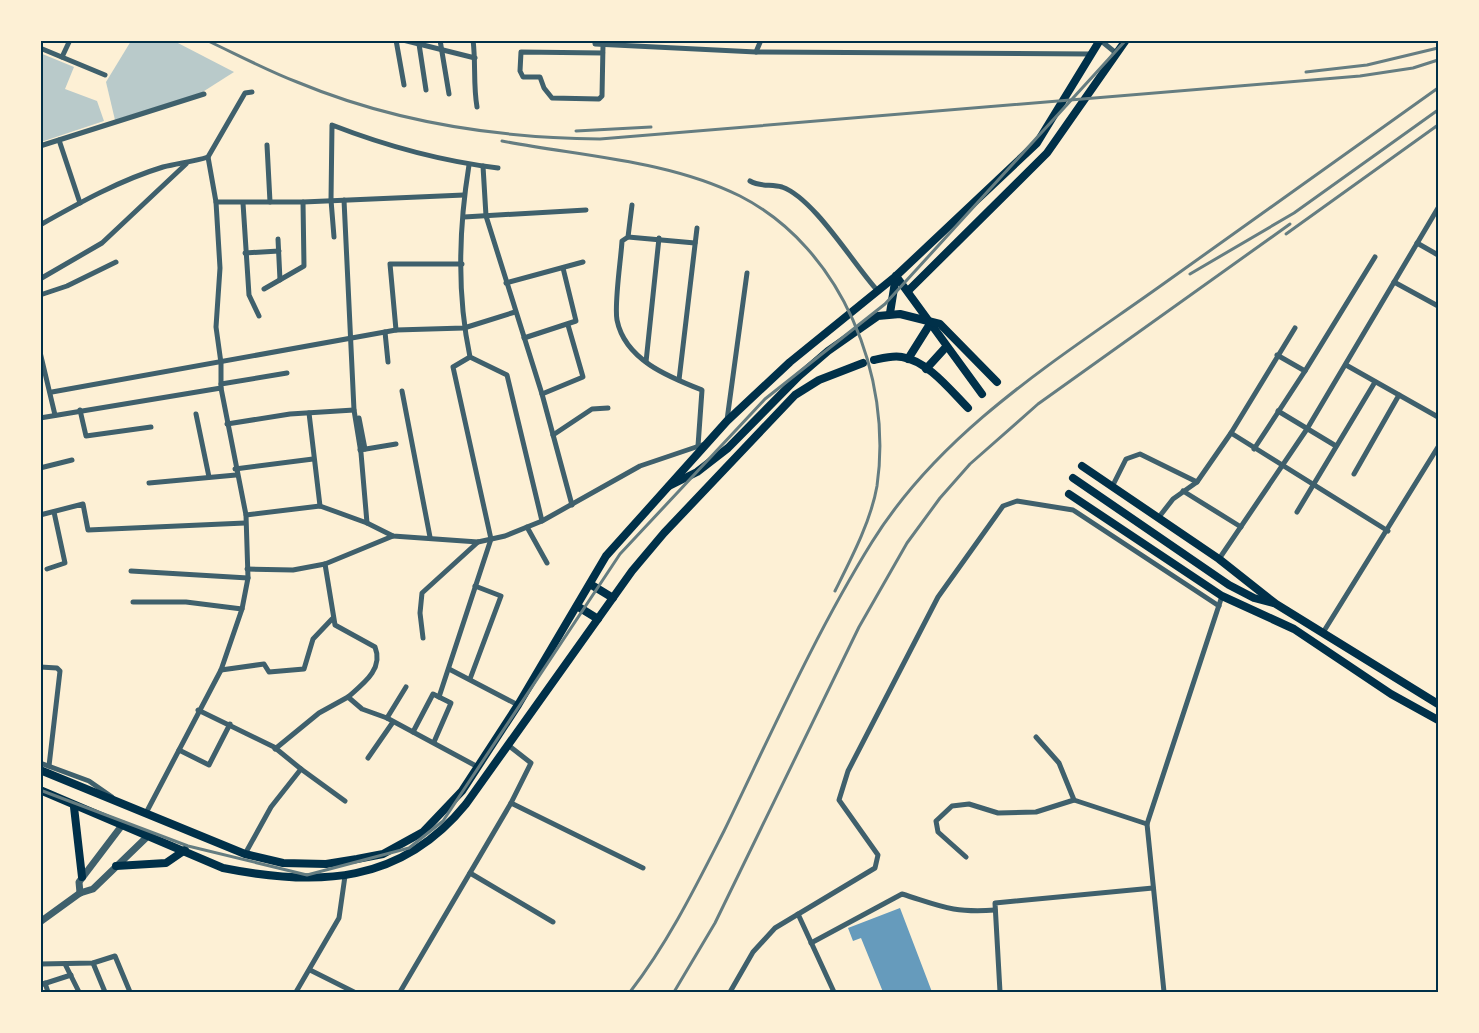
<svg xmlns="http://www.w3.org/2000/svg" width="1479" height="1033" font-family="'Times New Roman',serif">
<style>
.green{fill:#b9caca}
.water{fill:#669bbc}
.lines{fill:none;stroke-linecap:round;stroke-linejoin:round}
.minor{stroke:#3f606c;stroke-width:5}
.tertiary{stroke:#3f606c;stroke-width:7}
.primary{stroke:#003049;stroke-width:8}
.rail{stroke:#657d81;stroke-width:3}
.neatline{fill:none;stroke:#003049;stroke-width:2}
</style>
<rect width="100%" height="100%" fill="#fdf0d5"/>
<g class="green">
<path d="M 131,41 L 174,41 L 234,72 L 201,93 L 115,120 L 106,82 Z"/>
<path d="M 40,53 L 74,67 L 65,89 L 97,101 L 104,121 L 41,142 Z"/>
</g>
<path class="water" d="M 900,908 L 932,992 L 883,992 L 861,938 L 853,941 L 848,928 Z"/>
<g class="lines">
<g class="minor">
<path d="M 396,40 L 404,85"/>
<path d="M 403,40 L 475,58"/>
<path d="M 440,40 L 449,94"/>
<path d="M 473,40 C 476,63 473,84 477,107"/>
<path d="M 595,40 L 595,44 L 756,52 L 1091,54"/>
<path d="M 1100,40 L 1116,53"/>
<path d="M 419,44 L 426,90"/>
<path d="M 40,48 L 105,75"/>
<path d="M 756,52 L 761,40"/>
<path d="M 603,53 L 521,52 L 520,71 L 523,77 L 540,77 L 544,88 L 552,98 L 599,99 L 602,96 L 603,45"/>
<path d="M 62,57 L 70,40"/>
<path d="M 59,140 L 80,203"/>
<path d="M 267,145 L 270,202"/>
<path d="M 40,146 L 204,94"/>
<path d="M 469,165 C 459,227 457,295 470,357 L 507,375 L 542,521"/>
<path d="M 483,166 L 486,216 L 542,394 L 572,505"/>
<path d="M 750,181 C 760,187 771,184 782,187 C 814,198 854,265 877,290"/>
<path d="M 344,200 L 354,410 L 361,453 L 367,523"/>
<path d="M 216,202 L 303,202 L 464,195"/>
<path d="M 243,203 L 249,295 L 259,316"/>
<path d="M 632,205 L 628,237 L 622,241 C 621,259 614,304 617,320 C 625,360 669,377 702,390 L 698,446"/>
<path d="M 464,217 L 586,210"/>
<path d="M 40,225 C 79,203 120,180 163,167 C 178,163 193,162 208,157"/>
<path d="M 334,237 L 331,200 L 332,125 C 386,146 441,161 498,168"/>
<path d="M 628,237 L 695,243"/>
<path d="M 278,239 L 280,280"/>
<path d="M 1417,243 L 1438,255"/>
<path d="M 245,253 L 279,251"/>
<path d="M 40,279 L 102,243 L 186,164"/>
<path d="M 1394,282 L 1438,306"/>
<path d="M 506,283 L 583,262"/>
<path d="M 264,289 L 304,266 L 303,202"/>
<path d="M 40,295 L 67,286 L 116,262"/>
<path d="M 396,330 L 390,264 L 462,264"/>
<path d="M 385,332 L 388,362"/>
<path d="M 524,338 L 576,321 L 563,268"/>
<path d="M 40,352 L 55,415"/>
<path d="M 646,362 L 659,238"/>
<path d="M 1346,365 L 1438,417"/>
<path d="M 1305,371 L 1375,257"/>
<path d="M 679,380 L 697,228"/>
<path d="M 221,384 L 287,373"/>
<path d="M 402,391 L 430,537"/>
<path d="M 52,392 L 396,330 L 464,328 L 515,312"/>
<path d="M 542,394 L 583,377 L 568,325"/>
<path d="M 80,410 L 86,436 L 151,427"/>
<path d="M 1278,411 L 1336,446"/>
<path d="M 309,413 L 320,506"/>
<path d="M 196,414 L 209,477"/>
<path d="M 40,418 L 221,388"/>
<path d="M 359,418 L 365,449"/>
<path d="M 727,420 L 747,273"/>
<path d="M 227,424 L 290,414 L 354,410"/>
<path d="M 1231,433 L 1388,531"/>
<path d="M 553,435 L 592,409 L 608,408"/>
<path d="M 1254,449 L 1305,371 L 1277,355"/>
<path d="M 360,450 L 396,444"/>
<path d="M 40,468 L 72,460"/>
<path d="M 235,469 L 313,459"/>
<path d="M 1354,474 L 1399,395"/>
<path d="M 149,483 L 236,475"/>
<path d="M 1113,485 L 1126,459 L 1140,454 L 1197,482"/>
<path d="M 1183,491 L 1241,527"/>
<path d="M 1297,512 L 1375,382"/>
<path d="M 40,515 L 83,504 L 88,530 L 245,523"/>
<path d="M 246,515 L 320,506 L 367,523 L 393,536 L 478,542 L 505,536 L 542,521 L 640,466 L 705,444"/>
<path d="M 1159,517 L 1173,499 L 1197,482 L 1231,433 L 1295,328"/>
<path d="M 527,527 L 547,563"/>
<path d="M 1219,559 L 1307,429 L 1438,208"/>
<path d="M 325,564 L 335,625 L 375,647 C 384,669 363,684 348,697"/>
<path d="M 47,569 L 65,563 L 54,512"/>
<path d="M 247,569 L 293,570 L 325,564 L 393,536"/>
<path d="M 131,571 L 248,578"/>
<path d="M 133,602 L 186,602 L 242,609"/>
<path d="M 1324,631 L 1438,447"/>
<path d="M 423,638 L 420,613 L 422,593 L 478,542"/>
<path d="M 40,667 L 57,668 L 60,671 L 49,766"/>
<path d="M 449,669 L 518,705"/>
<path d="M 221,670 L 264,664 L 269,672 L 304,669 L 313,639 L 332,619"/>
<path d="M 470,679 L 501,596 L 475,586"/>
<path d="M 198,710 L 274,747 L 301,769"/>
<path d="M 387,718 L 406,687"/>
<path d="M 413,732 L 433,694 L 439,697 L 491,539 L 453,367 L 470,357"/>
<path d="M 1036,737 L 1059,763 L 1074,800 L 1147,824"/>
<path d="M 434,742 L 451,703 L 439,697"/>
<path d="M 275,749 L 319,713 L 348,697 L 362,709 L 387,718 L 478,767"/>
<path d="M 179,750 L 209,765 L 230,724"/>
<path d="M 368,758 L 393,722"/>
<path d="M 40,763 L 89,781 L 112,797"/>
<path d="M 511,803 L 643,868"/>
<path d="M 146,813 L 221,670 L 242,609 L 248,578 L 246,515 L 221,388 L 221,363 L 216,327 L 220,268 L 216,202 L 208,157 L 245,93 L 252,92"/>
<path d="M 245,854 L 271,807 L 301,769 L 345,801"/>
<path d="M 966,857 L 938,832 L 936,821 L 952,806 L 969,804 L 998,813 L 1036,812 L 1074,800"/>
<path d="M 470,873 L 553,922"/>
<path d="M 798,914 L 834,992"/>
<path d="M 811,943 L 902,894 C 941,906 952,913 995,910"/>
<path d="M 93,963 L 105,992"/>
<path d="M 40,964 L 93,963 L 115,956 L 130,992"/>
<path d="M 65,964 L 79,992"/>
<path d="M 310,970 L 354,992"/>
<path d="M 45,983 L 48,992"/>
<path d="M 40,985 L 71,975"/>
<path d="M 296,992 L 339,918 L 345,876"/>
<path d="M 400,992 L 511,803 L 531,763 L 508,745"/>
<path d="M 730,992 L 753,952 L 775,928 L 875,868 L 878,855 L 839,800 L 848,771 L 938,597 L 1003,506 L 1017,501 L 1073,510 L 1219,606"/>
<path d="M 1000,992 L 995,903 L 1153,888"/>
<path d="M 1164,992 L 1147,824 L 1222,596"/>
</g>
<g class="tertiary">
<path d="M 80,893 L 79,882 L 123,824"/>
<path d="M 40,922 L 80,893 L 93,889 L 149,835"/>
</g>
<g class="primary">
<path d="M 896,276 L 982,394"/>
<path d="M 909,290 L 1047,153 L 1126,40"/>
<path d="M 890,313 L 896,276"/>
<path d="M 908,359 L 930,324"/>
<path d="M 874,360 C 883,358 893,355 902,357 C 928,361 951,391 968,408"/>
<path d="M 926,369 L 946,347"/>
<path d="M 1082,466 L 1219,559 L 1276,604 L 1438,704"/>
<path d="M 1073,478 L 1229,585 L 1254,598 L 1273,603"/>
<path d="M 669,486 L 697,472 L 728,448 L 799,376 L 828,351 L 878,316 L 900,314 L 940,324 L 997,382"/>
<path d="M 1069,494 L 1222,596 L 1294,629 L 1391,694 L 1438,720"/>
<path d="M 590,584 L 613,598"/>
<path d="M 577,606 L 598,619"/>
<path d="M 40,770 L 245,854 L 283,863 L 326,864 L 357,859 L 383,854 L 423,832 L 462,791 L 518,705 L 606,556 L 727,421 L 790,362 L 896,276 L 1037,143 L 1100,40"/>
<path d="M 40,790 L 223,868 C 318,887 401,884 466,804 L 632,571 L 664,533 L 795,395 L 819,380 L 863,363"/>
<path d="M 74,807 L 82,877"/>
<path d="M 116,866 L 166,863 L 185,850"/>
</g>
<g class="rail">
<path d="M 206,40 C 236,54 266,70 297,82 C 393,122 497,138 600,139 L 1360,76 L 1413,68 L 1438,60"/>
<path d="M 1306,72 L 1367,65 L 1438,48"/>
<path d="M 576,131 L 651,127"/>
<path d="M 502,141 C 580,156 668,160 740,196 C 842,248 893,377 877,486 C 871,521 851,559 835,591"/>
<path d="M 1286,234 L 1438,125"/>
<path d="M 1190,274 L 1294,213 L 1438,110"/>
<path d="M 40,790 L 188,846 L 307,875 L 409,848 L 443,821 L 620,554 L 765,399 L 885,304 L 1126,40"/>
<path d="M 630,992 C 668,943 696,886 724,831 C 771,734 815,634 872,542 C 941,431 1055,361 1159,287 C 1252,221 1345,154 1438,88"/>
<path d="M 674,992 L 715,923 L 859,627 L 907,543 L 940,498 L 970,464 L 1038,404 L 1290,224"/>
</g>
</g>
<rect width="1479" height="1033" fill="none" stroke="#fdf0d5" stroke-width="84"/>
<rect x="42" y="42" width="1395" height="949" class="neatline"/>
</svg>
